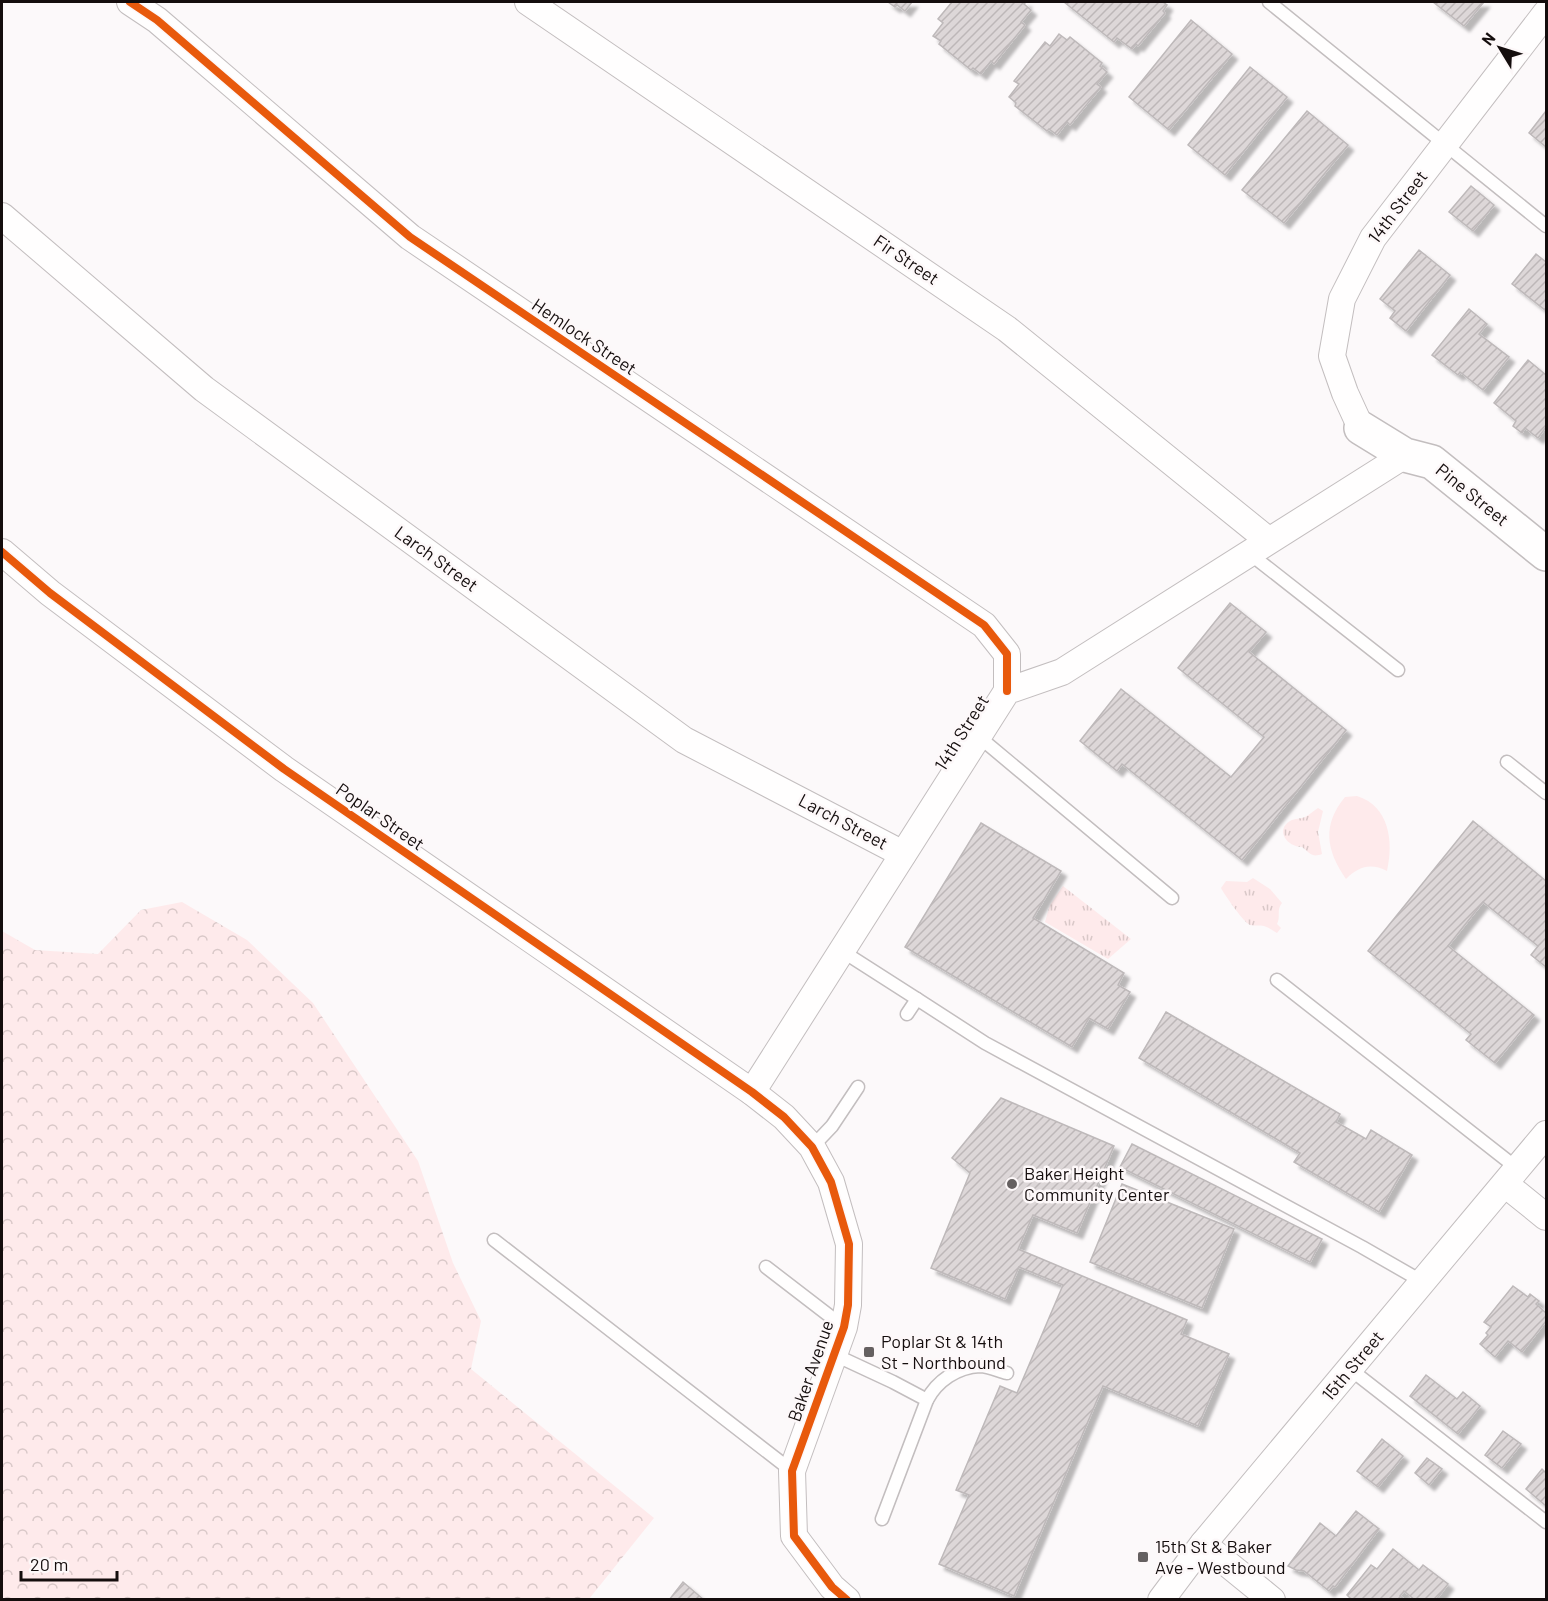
<svg xmlns="http://www.w3.org/2000/svg" width="1548" height="1601" font-family="Barlow,sans-serif">
<style>
.grass{fill:#feeaeb}
.forest{fill:url(#forest-crowns)}
.park{fill:url(#park-tufts)}
.building{fill:url(#building-hatch);stroke:#beb9ba;stroke-width:1.5;filter:url(#shadow)}
.lines{fill:none;stroke-linecap:round;stroke-linejoin:round}
.lane-casing{stroke:#c3bebf;stroke-width:15}
.street-casing{stroke:#c3bebf;stroke-width:28}
.secondary-casing{stroke:#c3bebf;stroke-width:36}
.lane{stroke:#fffefe;stroke-width:12}
.street{stroke:#fffefe;stroke-width:26}
.secondary{stroke:#fffefe;stroke-width:33}
.cycleway-casing{stroke:#fdf8f9;stroke-width:11}
.cycleway{stroke:#e8590c;stroke-width:8}
.poi-dot{fill:#656060;stroke:#fdf8f9;stroke-width:2}
.labels{text-anchor:middle;stroke-width:5;stroke-linejoin:round;paint-order:stroke}
.street-label{font-size:18px;fill:#140d0d;stroke:#fdf8f9}
.poi-label{font-size:18px;fill:#140d0d;stroke:#fdf8f9;text-anchor:start}
</style>
<defs>
<pattern id="forest-crowns" width="20" height="18" patternUnits="userSpaceOnUse" patternTransform="scale(1.5)"><rect width="20" height="18" fill="#feeaeb"/><path d="M2 6a3 3 0 1 1 6 0M12 15a3 3 0 1 1 6 0" fill="none" stroke="#d9c8c8"/></pattern>
<pattern id="park-tufts" width="24" height="20" patternUnits="userSpaceOnUse" patternTransform="scale(1.5)"><rect width="24" height="20" fill="#feeaeb"/><path d="M3 7l-1-3M5 7V3M7 7l1-3M15 17l-1-3M17 17v-4M19 17l1-3" fill="none" stroke="#d9c8c8"/></pattern>
<pattern id="building-hatch" width="6" height="6" patternUnits="userSpaceOnUse" patternTransform="scale(1.5)"><rect width="6" height="6" fill="#ddd7d8"/><path d="M-1 1l2-2M0 6l6-6M5 7l2-2" fill="none" stroke="#bdb7b8"/></pattern>
<filter id="shadow"><feDropShadow dx="5.5" dy="5.5" stdDeviation="1.5" flood-color="#0004"/></filter>
</defs>
<rect width="100%" height="100%" fill="#fcf9fa"/>
<path class="grass" d="M 1357,796 C 1389,806 1394,841 1387,871 C 1371,863 1359,866 1346,879 C 1326,850 1322,825 1345,797 Z"/>
<path class="forest" d="M 182,902 L 247,940 L 313,1003 L 418,1161 L 453,1263 L 481,1321 L 471,1369 L 654,1518 L 589,1599 L 2,1599 L 2,931 L 35,950 L 98,954 L 141,910 Z"/>
<g class="park">
<path d="M 1318,808 L 1323,811 L 1318,832 L 1322,854 C 1312,858 1310,853 1302,847 C 1287,847 1275,830 1290,821 C 1295,818 1301,819 1305,817 C 1309,815 1313,811 1318,808 Z"/>
<path d="M 1253,878 L 1270,889 L 1282,903 C 1276,910 1281,917 1277,924 L 1281,928 L 1277,933 C 1273,931 1268,927 1264,926 C 1260,925 1254,926 1250,925 C 1244,923 1224,894 1221,888 L 1226,881 L 1247,882 Z"/>
<path d="M 1063,886 L 1131,939 L 1108,959 L 1045,922 L 1050,905 Z"/>
</g>
<g class="building">
<path d="M 888,2 L 912,2 L 905,11 L 897,5 L 895,7 Z"/>
<path d="M 952,2 L 1026,2 L 1024,4 L 1031,10 L 1021,22 L 1025,25 L 994,64 L 991,61 L 981,74 L 973,68 L 971,70 L 939,44 L 941,41 L 933,36 L 943,23 L 938,19 Z"/>
<path d="M 1064,2 L 1163,2 L 1167,5 L 1163,11 L 1165,13 L 1138,46 L 1136,44 L 1132,49 L 1117,38 L 1114,42 Z"/>
<path d="M 1433,2 L 1484,2 L 1464,26 Z"/>
<path d="M 1191,20 L 1232,54 L 1169,130 L 1129,97 Z"/>
<path d="M 1059,34 L 1067,40 L 1070,37 L 1102,63 L 1100,66 L 1107,72 L 1097,84 L 1101,87 L 1070,125 L 1067,122 L 1057,135 L 1049,129 L 1047,131 L 1015,106 L 1016,103 L 1009,97 L 1019,84 L 1014,81 L 1045,42 L 1050,46 Z"/>
<path d="M 1250,67 L 1287,97 L 1225,175 L 1188,145 Z"/>
<path d="M 1307,111 L 1348,145 L 1284,223 L 1242,190 Z"/>
<path d="M 1546,111 L 1546,147 L 1529,133 Z"/>
<path d="M 1471,186 L 1494,205 L 1473,231 L 1449,212 Z"/>
<path d="M 1419,250 L 1450,275 L 1406,331 L 1390,318 L 1395,311 L 1380,299 Z"/>
<path d="M 1536,254 L 1546,262 L 1546,307 L 1545,310 L 1512,284 Z"/>
<path d="M 1469,309 L 1487,324 L 1479,334 L 1509,357 L 1483,390 L 1460,372 L 1458,375 L 1432,355 Z"/>
<path d="M 1528,360 L 1546,375 L 1546,427 L 1538,438 L 1525,428 L 1522,433 L 1513,426 L 1516,421 L 1494,403 Z"/>
<path d="M 1230,603 L 1266,632 L 1249,652 L 1346,730 L 1242,860 L 1122,764 L 1117,771 L 1080,741 L 1121,689 L 1231,777 L 1264,737 L 1178,668 Z"/>
<path d="M 1473,821 L 1546,881 L 1546,967 L 1531,955 L 1538,946 L 1483,902 L 1448,946 L 1534,1015 L 1495,1063 L 1466,1040 L 1471,1034 L 1368,951 Z"/>
<path d="M 981,823 L 1061,871 L 1033,918 L 1124,973 L 1118,985 L 1130,992 L 1108,1029 L 1089,1018 L 1072,1047 L 905,947 Z"/>
<path d="M 1166,1012 L 1340,1114 L 1336,1122 L 1366,1139 L 1371,1130 L 1412,1155 L 1379,1212 L 1294,1162 L 1300,1153 L 1139,1058 Z"/>
<path d="M 1001,1098 L 1114,1146 L 1077,1233 L 1033,1215 L 1018,1249 L 1187,1320 L 1181,1334 L 1229,1354 L 1198,1426 L 1103,1386 L 1014,1596 L 939,1564 L 969,1495 L 956,1490 L 1000,1386 L 1017,1393 L 1063,1285 L 1019,1267 L 1005,1299 L 931,1268 L 970,1173 L 952,1158 Z"/>
<path d="M 1132,1144 L 1322,1239 L 1310,1262 L 1120,1167 Z"/>
<path d="M 1122,1184 L 1234,1229 L 1202,1308 L 1090,1262 Z"/>
<path d="M 1513,1286 L 1528,1297 L 1530,1294 L 1539,1301 L 1536,1304 L 1546,1313 L 1546,1321 L 1522,1352 L 1508,1341 L 1495,1357 L 1480,1344 L 1488,1335 L 1486,1333 L 1491,1327 L 1484,1322 Z"/>
<path d="M 1426,1375 L 1457,1399 L 1463,1392 L 1480,1406 L 1458,1434 L 1410,1396 Z"/>
<path d="M 1503,1431 L 1521,1444 L 1502,1468 L 1485,1455 Z"/>
<path d="M 1382,1439 L 1403,1456 L 1378,1487 L 1357,1471 Z"/>
<path d="M 1427,1458 L 1442,1469 L 1429,1485 L 1415,1473 Z"/>
<path d="M 1542,1469 L 1546,1473 L 1546,1506 L 1526,1489 Z"/>
<path d="M 1356,1511 L 1379,1529 L 1335,1587 L 1333,1586 L 1329,1591 L 1304,1571 L 1296,1570 L 1288,1566 L 1320,1523 L 1336,1536 Z"/>
<path d="M 1393,1549 L 1419,1570 L 1423,1565 L 1448,1584 L 1436,1600 L 1415,1600 L 1404,1591 L 1400,1596 L 1405,1600 L 1352,1600 L 1347,1595 L 1371,1565 L 1377,1569 Z"/>
<path d="M 683,1582 L 704,1600 L 669,1600 Z"/>
</g>
<g class="lines">
<g class="lane-casing">
<g id="lane">
<path d="M 1269,2 L 1546,226"/>
<path d="M 1249,553 L 1398,670"/>
<path d="M 978,736 L 1172,898"/>
<path d="M 1507,762 L 1546,793"/>
<path d="M 842,951 L 917,999 L 907,1014"/>
<path d="M 1277,980 L 1518,1169"/>
<path d="M 917,999 L 985,1043 L 1362,1247 L 1423,1282"/>
<path d="M 812,1147 L 832,1126 L 858,1087"/>
<path d="M 494,1240 L 792,1471"/>
<path d="M 766,1267 L 844,1327"/>
<path d="M 835,1355 L 893,1382 L 927,1400 L 882,1519"/>
<path d="M 1350,1369 L 1546,1522"/>
<path d="M 927,1400 C 937,1381 957,1367 980,1366 C 988,1366 999,1371 1007,1373"/>
</g>
</g>
<g class="street-casing">
<g id="street">
<path d="M 130,2 L 157,20 L 410,237 L 984,625 L 1007,654 L 1007,691"/>
<path d="M 528,2 L 1007,329 L 1268,540"/>
<path d="M 2,216 L 204,389 L 684,740 L 903,854"/>
<path d="M 1361,428 L 1345,393 L 1332,356 L 1342,299 L 1373,238 L 1546,13"/>
<path d="M 2,552 L 50,593 L 284,769 L 752,1092 L 784,1117 L 812,1147 L 831,1182 L 849,1244 L 848,1305 L 844,1327 L 792,1471 L 794,1536 L 832,1587 L 847,1600"/>
<path d="M 752,1092 L 1007,691 L 1062,672 L 1405,455"/>
<path d="M 1505,1184 L 1546,1217"/>
<path d="M 1203,1544 L 1272,1600"/>
<path d="M 1161,1600 L 1203,1544 L 1546,1134"/>
</g>
</g>
<g class="secondary-casing">
<path id="secondary" d="M 1361,428 L 1405,455 L 1432,462 L 1546,554"/>
</g>
<use href="#lane" class="lane"/>
<use href="#street" class="street"/>
<use href="#secondary" class="secondary"/>
<g class="cycleway-casing">
<g id="cycleway">
<path d="M 130,2 L 157,20 L 410,237 L 984,625 L 1007,654 L 1007,691"/>
<path d="M 2,552 L 50,593 L 284,769 L 752,1092 L 784,1117 L 812,1147 L 831,1182 L 849,1244 L 848,1305 L 844,1327 L 792,1471 L 794,1536 L 832,1587 L 847,1600"/>
</g>
</g>
<use href="#cycleway" class="cycleway"/>
</g>
<g class="poi-dot">
<circle cx="1012" cy="1184" r="6"/>
<rect x="863" y="1346" width="12" height="12" rx="3"/>
<rect x="1137" y="1551" width="12" height="12" rx="3"/>
</g>
<g class="labels">
<g class="street-label">
<text transform="translate(1398 207) rotate(-53)" y="6">14th Street</text>
<text transform="translate(906 260) rotate(34)" y="6">Fir Street</text>
<text transform="translate(584 337) rotate(34)" y="6">Hemlock Street</text>
<text transform="translate(1472 495) rotate(39)" y="6">Pine Street</text>
<text transform="translate(436 559) rotate(36)" y="6">Larch Street</text>
<text transform="translate(962 733) rotate(-58)" y="6">14th Street</text>
<text transform="translate(380 817) rotate(35)" y="6">Poplar Street</text>
<text transform="translate(843 822) rotate(28)" y="6">Larch Street</text>
<text transform="translate(1353 1366) rotate(-50)" y="6">15th Street</text>
<text transform="translate(811 1371) rotate(-71)" y="6">Baker Avenue</text>
</g>
<g class="poi-label">
<text x="1024" y="1180">Baker Height<tspan x="1024" dy="21">Community Center</tspan></text>
<text x="881" y="1348">Poplar St &amp; 14th<tspan x="881" dy="21">St - Northbound</tspan></text>
<text x="1155" y="1553">15th St &amp; Baker<tspan x="1155" dy="21">Ave - Westbound</tspan></text>
</g>
</g>
<rect width="1548" height="1601" fill="none" stroke="#140d0d" stroke-width="6"/>
<g transform="translate(1500 48) rotate(308)" stroke="#fdf8f9" stroke-width="4.5" paint-order="stroke">
<path d="M0-4.5L10 22L0 15L-10 22Z" fill="#140d0d"/>
<text y="-9" font-size="16" font-weight="bold" text-anchor="middle" fill="#140d0d">N</text>
</g>
<path d="M21 1571v9h96v-9" fill="none" stroke="#140d0d" stroke-width="3"/>
<text x="30" y="1571" font-size="18" fill="#140d0d" stroke="#fdf8f9" stroke-width="4.5" paint-order="stroke">20 m</text>
</svg>
